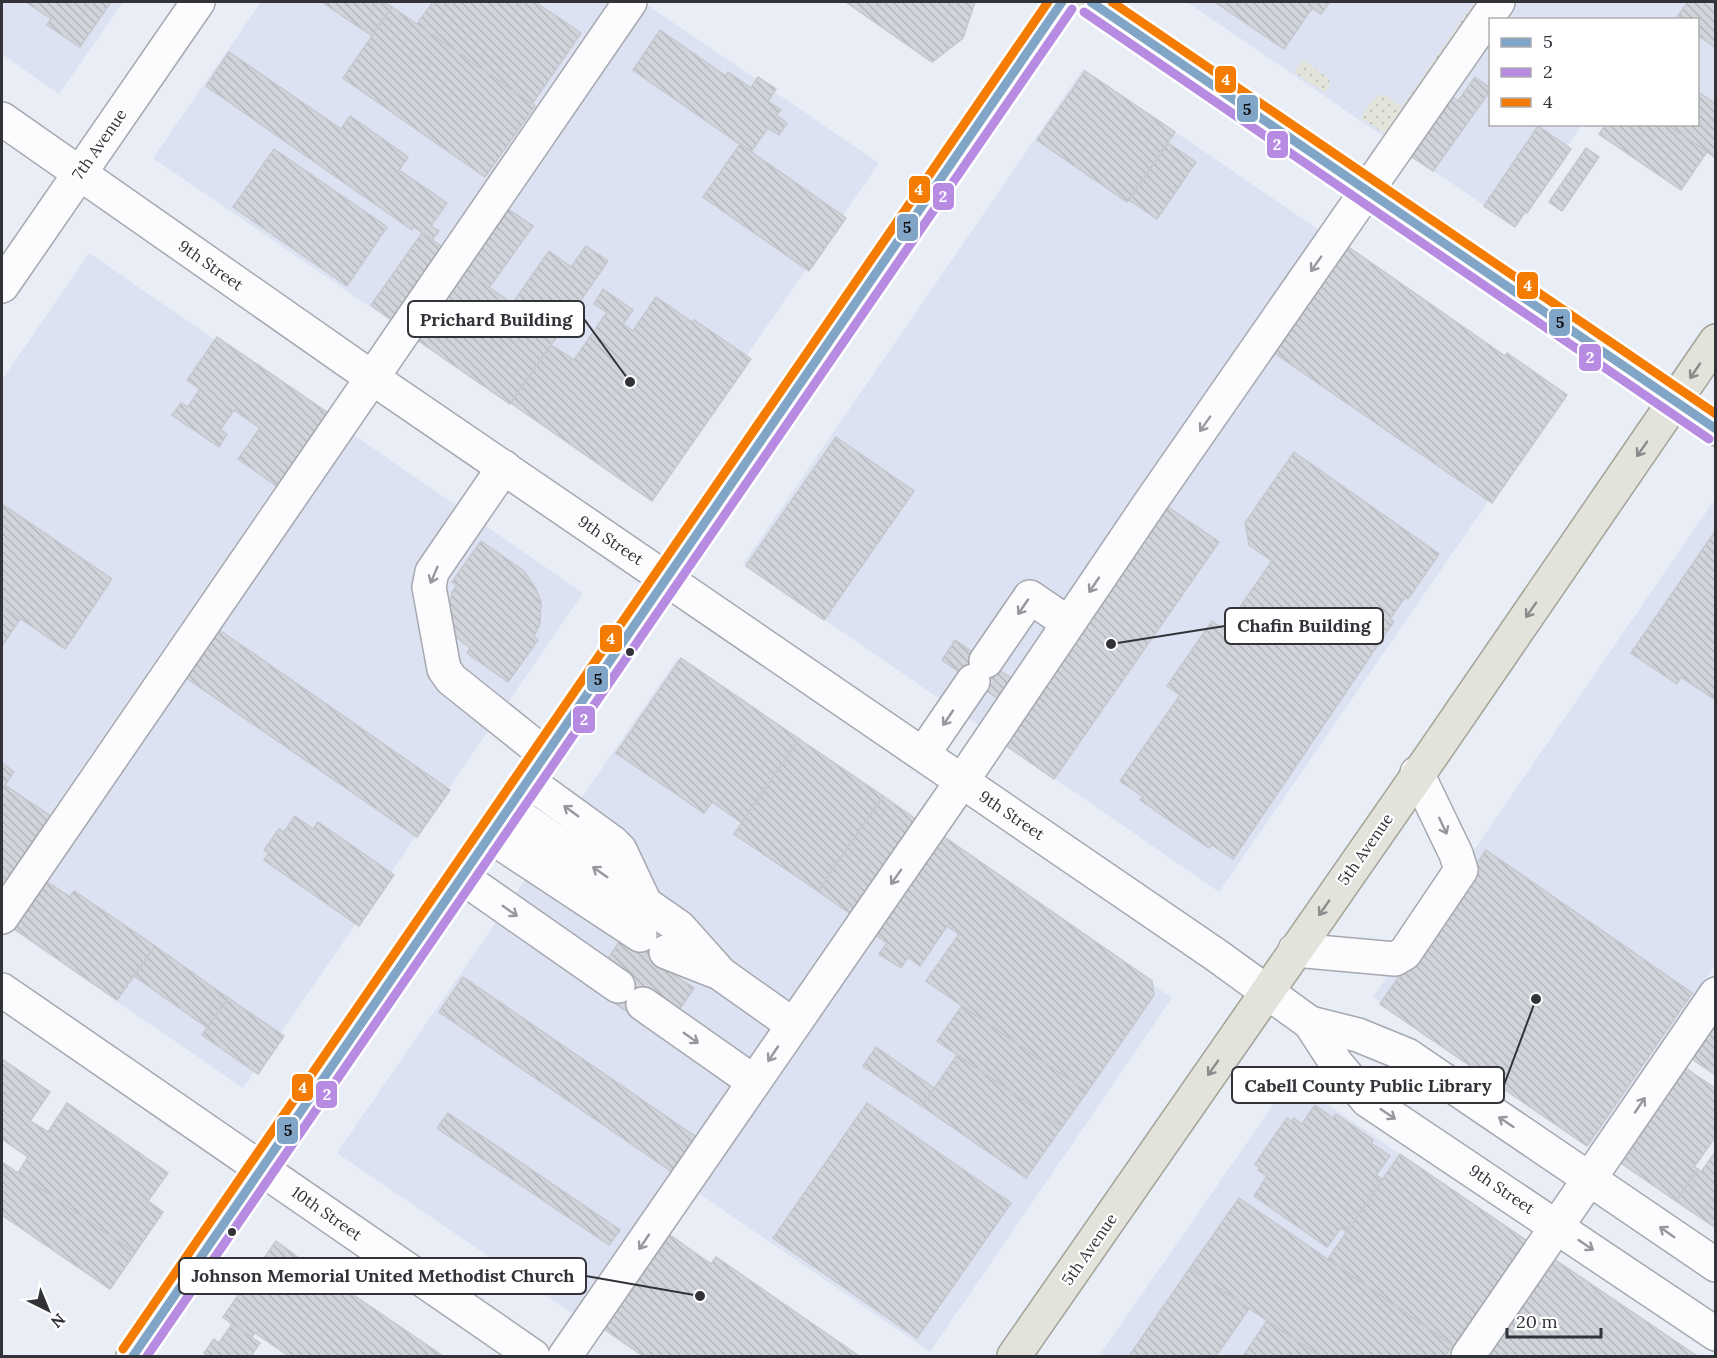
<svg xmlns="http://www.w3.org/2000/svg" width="1717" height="1358" font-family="Lora,serif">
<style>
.built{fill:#dce2f2}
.garden{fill:url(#garden-dots)}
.building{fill:url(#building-back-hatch);stroke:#c5c8ce;stroke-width:1.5}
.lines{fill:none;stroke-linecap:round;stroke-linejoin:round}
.minor-casing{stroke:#a5a8ae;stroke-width:36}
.major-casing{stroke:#a2a397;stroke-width:36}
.minor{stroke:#fcfcfe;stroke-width:33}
.major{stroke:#e3e3db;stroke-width:33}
.bus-1-casing{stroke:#fff;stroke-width:14}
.bus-2-casing{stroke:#fff;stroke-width:14}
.bus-3-casing{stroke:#fff;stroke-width:14}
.bus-1{stroke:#80a5c7;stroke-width:9}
.bus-2{stroke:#b68be1;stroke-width:9}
.bus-3{stroke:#f57c03;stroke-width:9}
.oneway{stroke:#96989c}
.oneway2{stroke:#8a8b8a}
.bus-dot{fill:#313339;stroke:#fff;stroke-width:2}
.labels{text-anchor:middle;stroke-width:4.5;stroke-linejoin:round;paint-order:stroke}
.street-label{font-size:16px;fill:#313339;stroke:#fff}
.leader{fill:none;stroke:#313339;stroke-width:2}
.callout-dot{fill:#313339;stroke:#fff;stroke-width:2}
.callout{fill:#fff;stroke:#313339;stroke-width:2}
.callout-label{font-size:18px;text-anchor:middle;font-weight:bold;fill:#313339}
.line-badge{stroke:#fff;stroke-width:2}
.badge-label{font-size:16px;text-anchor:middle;font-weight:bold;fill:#fff}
.pale-badge-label{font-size:16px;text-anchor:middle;font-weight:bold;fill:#111}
</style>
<defs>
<pattern id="garden-dots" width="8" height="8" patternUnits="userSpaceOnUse" patternTransform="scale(1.5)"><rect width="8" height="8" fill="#e3e5db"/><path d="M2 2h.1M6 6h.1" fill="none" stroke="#c3c5bd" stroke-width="1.8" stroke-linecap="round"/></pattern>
<pattern id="building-back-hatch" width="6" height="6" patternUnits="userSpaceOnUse" patternTransform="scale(1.5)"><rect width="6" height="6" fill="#d1d5db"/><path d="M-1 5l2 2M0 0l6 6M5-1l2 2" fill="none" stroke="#b4b7bd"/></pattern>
</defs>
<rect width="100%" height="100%" fill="#e9edf5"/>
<g class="built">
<path d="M 2,2 L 123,2 L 59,94 L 2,54 Z"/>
<path d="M 261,2 L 609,2 L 389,320 L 153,158 Z"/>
<path d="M 643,2 L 879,163 L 648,499 L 413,336 Z"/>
<path d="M 1187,2 L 1476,2 L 1383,136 Z"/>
<path d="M 1511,2 L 1715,2 L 1715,157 L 1698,124 L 1698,20 L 1517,20 L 1504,11 Z"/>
<path d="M 1490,32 L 1490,124 L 1582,125 L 1513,225 L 1406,152 Z"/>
<path d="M 1083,69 L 1319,230 L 978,725 L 743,564 Z"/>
<path d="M 1342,247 L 1560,397 L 1219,892 L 1002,742 Z"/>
<path d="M 89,253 L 324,415 L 2,884 L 2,380 Z"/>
<path d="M 348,431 L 583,593 L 243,1088 L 7,926 Z"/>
<path d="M 1713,502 L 1716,503 L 1715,965 L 1591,1146 L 1373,997 Z"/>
<path d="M 678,658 L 913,820 L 573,1314 L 337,1153 Z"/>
<path d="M 937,836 L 1172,998 L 930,1352 L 694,1190 Z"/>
<path d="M 1291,1079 L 1526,1241 L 1447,1356 L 1099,1356 Z"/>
</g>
<g class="garden">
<path d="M 1474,2 L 1483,2 L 1390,137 L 1361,118 L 1372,101 L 1380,95 L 1385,95 L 1402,107 Z"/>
<path d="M 1303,59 L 1329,79 L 1330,84 L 1325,92 L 1294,72 Z"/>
</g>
<g class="building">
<path d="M 26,2 L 111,2 L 80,47 L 47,25 L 51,19 Z"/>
<path d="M 322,2 L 384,2 L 392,7 L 372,36 Z"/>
<path d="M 433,2 L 535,2 L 581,33 L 532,104 L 417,24 Z"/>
<path d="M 846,2 L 975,2 L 963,38 L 932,62 Z"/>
<path d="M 1215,2 L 1330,2 L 1321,14 L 1312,8 L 1284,49 Z"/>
<path d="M 1688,2 L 1712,2 L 1716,4 L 1716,48 L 1698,35 L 1698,20 L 1675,20 Z"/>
<path d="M 392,7 L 535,106 L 485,177 L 343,78 Z"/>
<path d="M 660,30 L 726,76 L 728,72 L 751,88 L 758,77 L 776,89 L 768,101 L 781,110 L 776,115 L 787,123 L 779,135 L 768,128 L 751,152 L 633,70 Z"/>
<path d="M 229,52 L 341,129 L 350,116 L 408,157 L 399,170 L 447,203 L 431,226 L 439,231 L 432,240 L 414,227 L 412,230 L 206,86 Z"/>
<path d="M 1085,71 L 1175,132 L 1127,202 L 1037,140 Z"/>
<path d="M 1475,77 L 1490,88 L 1490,91 L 1433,171 L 1409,155 L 1450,95 L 1458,101 Z"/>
<path d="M 1698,92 L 1716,104 L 1716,158 L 1666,124 L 1698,124 Z"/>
<path d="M 1606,124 L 1666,124 L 1707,152 L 1681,190 L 1599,134 Z"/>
<path d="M 1538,126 L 1571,149 L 1527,213 L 1525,212 L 1515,227 L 1484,206 Z"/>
<path d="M 1168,143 L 1196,162 L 1157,219 L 1129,200 Z"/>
<path d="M 740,144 L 846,218 L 809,271 L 703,197 Z"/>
<path d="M 1586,148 L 1599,157 L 1562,211 L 1549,202 Z"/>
<path d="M 274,149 L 387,227 L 347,286 L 233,207 Z"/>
<path d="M 505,207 L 533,226 L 489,288 L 462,269 Z"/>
<path d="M 422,233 L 444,248 L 393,321 L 371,305 Z"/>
<path d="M 586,246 L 608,261 L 557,335 L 512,304 L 549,251 L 571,267 Z"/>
<path d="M 1347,246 L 1505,356 L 1507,353 L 1567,395 L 1492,503 L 1273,352 Z"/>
<path d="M 464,270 L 558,335 L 510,404 L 416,339 Z"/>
<path d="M 603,289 L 633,310 L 623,324 L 633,331 L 656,297 L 692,322 L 694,320 L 751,359 L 652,501 L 511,403 L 551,345 L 574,360 L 607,312 L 594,304 Z"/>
<path d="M 217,337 L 337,419 L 284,491 L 238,459 L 260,428 L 234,410 L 220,430 L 227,434 L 219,447 L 172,415 L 181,403 L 188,407 L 200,389 L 187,380 Z"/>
<path d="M 836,437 L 914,491 L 824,620 L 746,566 Z"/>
<path d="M 1294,452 L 1439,554 L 1408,599 L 1405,597 L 1390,619 L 1394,621 L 1233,859 L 1212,845 L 1209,848 L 1140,800 L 1143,797 L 1120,781 L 1180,695 L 1167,686 L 1212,621 L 1224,630 L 1272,561 L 1249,545 L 1245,523 Z"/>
<path d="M 2,504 L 112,579 L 65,649 L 2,606 Z"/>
<path d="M 1168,507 L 1219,542 L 1054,779 L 1004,744 Z"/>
<path d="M 1716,530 L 1716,700 L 1681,677 L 1677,684 L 1631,653 Z"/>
<path d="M 481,541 L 524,571 L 536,589 L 541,602 L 540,624 L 534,636 L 538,640 L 508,682 L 467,653 L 470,648 L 454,635 L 449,606 L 452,592 L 457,585 L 452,582 Z"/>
<path d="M 2,606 L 20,619 L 2,646 Z"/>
<path d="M 218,629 L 450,790 L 417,837 L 185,677 Z"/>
<path d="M 955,640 L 1015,681 L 1001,701 L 942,660 Z"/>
<path d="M 681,658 L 799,739 L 742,823 L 712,802 L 704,813 L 616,753 Z"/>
<path d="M 799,739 L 883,796 L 818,891 L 734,834 Z"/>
<path d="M 2,763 L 14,772 L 5,785 L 52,817 L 2,890 Z"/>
<path d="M 883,796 L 917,820 L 852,915 L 818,891 Z"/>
<path d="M 295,816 L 313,829 L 318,822 L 394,875 L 359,926 L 264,860 L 269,853 L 264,850 L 279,829 L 284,832 Z"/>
<path d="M 943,836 L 1152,981 L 1154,995 L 1087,1092 L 926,981 L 959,934 L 947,926 L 920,966 L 908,957 L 901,968 L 879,954 L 887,943 L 874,934 Z"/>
<path d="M 1486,850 L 1692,993 L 1587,1146 L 1380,1004 Z"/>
<path d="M 44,880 L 70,897 L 74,891 L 155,946 L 117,1000 L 12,927 Z"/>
<path d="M 643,919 L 669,936 L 663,968 L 694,988 L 677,1013 L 640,1020 L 614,1003 L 620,974 L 605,963 L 621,939 Z"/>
<path d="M 155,946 L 228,998 L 208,1028 L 134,976 Z"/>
<path d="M 463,977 L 699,1139 L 675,1174 L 439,1012 Z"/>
<path d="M 228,998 L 284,1036 L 258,1074 L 202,1035 Z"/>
<path d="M 962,1006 L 1087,1092 L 1062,1127 L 937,1041 Z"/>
<path d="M 1716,1022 L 1716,1075 L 1689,1057 Z"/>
<path d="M 876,1047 L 934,1088 L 922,1106 L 863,1066 Z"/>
<path d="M 957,1055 L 1062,1127 L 1026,1178 L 922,1106 Z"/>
<path d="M 2,1059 L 50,1092 L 30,1121 L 48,1132 L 67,1103 L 168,1173 L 148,1201 L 163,1212 L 135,1253 L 18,1173 L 28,1157 L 2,1139 Z"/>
<path d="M 1684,1067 L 1716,1089 L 1716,1136 L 1694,1167 L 1698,1169 L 1676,1201 L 1618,1161 Z"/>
<path d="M 867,1103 L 1011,1203 L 917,1338 L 773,1238 Z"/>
<path d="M 1315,1105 L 1333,1118 L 1336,1114 L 1373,1140 L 1371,1143 L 1390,1156 L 1376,1175 L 1383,1180 L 1347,1232 L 1341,1228 L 1327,1247 L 1254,1196 L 1267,1176 L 1258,1170 L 1260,1168 L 1255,1164 L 1287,1118 L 1292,1121 L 1294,1118 L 1302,1124 Z"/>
<path d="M 448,1113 L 620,1230 L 609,1245 L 437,1128 Z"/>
<path d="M 1716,1151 L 1716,1228 L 1676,1201 L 1698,1169 L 1701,1172 Z"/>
<path d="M 1400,1154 L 1530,1243 L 1457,1348 L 1328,1259 Z"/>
<path d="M 2,1162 L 135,1253 L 110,1289 L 2,1215 Z"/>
<path d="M 1239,1198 L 1453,1346 L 1445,1356 L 1319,1356 L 1190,1268 Z"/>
<path d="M 670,1235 L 711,1264 L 716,1257 L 859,1356 L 643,1356 L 604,1329 Z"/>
<path d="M 276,1241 L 299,1258 L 443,1356 L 289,1356 L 255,1333 L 252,1337 L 232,1324 L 223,1317 Z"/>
<path d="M 1554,1259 L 1697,1356 L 1494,1356 L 1490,1353 Z"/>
<path d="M 1190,1268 L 1249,1309 L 1216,1356 L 1129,1356 Z"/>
<path d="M 1267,1321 L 1319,1356 L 1243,1356 Z"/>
<path d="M 232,1324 L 260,1343 L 251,1356 L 209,1356 L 204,1353 L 214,1339 L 219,1343 Z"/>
</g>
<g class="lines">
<g class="minor-casing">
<g id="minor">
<path d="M 2,119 L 371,377 L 1216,955 L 1310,1023 L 1336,1063 L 1367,1100 L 1716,1334"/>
<path d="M 2,286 L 198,2"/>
<path d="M 504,467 L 432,572 L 429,587 L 444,669 L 451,679 L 546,755"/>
<path d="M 986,661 L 1030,597 L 1068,623"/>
<path d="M 923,754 L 973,681"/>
<path d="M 528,781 L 612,842 L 620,850 L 644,901"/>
<path d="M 509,809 L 679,927 L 721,974 L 793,1025"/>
<path d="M 490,836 L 640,935"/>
<path d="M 462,877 L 618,986"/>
<path d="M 2,917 L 630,2"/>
<path d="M 1295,950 L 1395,959 L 1405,953 L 1461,870 L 1456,854 L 1417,773"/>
<path d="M 666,952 L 714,971"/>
<path d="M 2,990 L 533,1356"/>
<path d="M 643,1004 L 754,1082"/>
<path d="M 1310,1023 L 1358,1035 L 1407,1055 L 1716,1265"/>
<path d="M 133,1356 L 1062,2"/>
<path d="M 565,1356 L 962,781 L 1152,500 L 1498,2"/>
<path d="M 1468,1356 L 1716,994"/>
</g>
</g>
<g class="major-casing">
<g id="major">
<path d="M 1091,2 L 1716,429"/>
<path d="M 1014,1356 L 1436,749 L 1716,341"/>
</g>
</g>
<use href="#minor" class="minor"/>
<use href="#major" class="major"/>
<g class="bus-1-casing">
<g id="bus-1">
<path d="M 1091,2 L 1716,429"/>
<path d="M 133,1356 L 1062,2"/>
</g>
</g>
<g class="bus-2-casing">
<g id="bus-2">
<path d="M 1084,12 L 1709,439"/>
<path d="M 147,1356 L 1072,9"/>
</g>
</g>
<g class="bus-3-casing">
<g id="bus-3">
<path d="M 1112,2 L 1716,414"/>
<path d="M 123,1349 L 1048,2"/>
</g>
</g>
<use href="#bus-1" class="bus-1"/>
<use href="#bus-2" class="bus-2"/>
<use href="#bus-3" class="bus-3"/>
</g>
<defs><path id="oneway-shaft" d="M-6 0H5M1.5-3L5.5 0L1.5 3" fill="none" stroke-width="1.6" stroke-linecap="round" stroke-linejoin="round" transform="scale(1.5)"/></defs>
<g class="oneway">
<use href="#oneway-shaft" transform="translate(1316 264) rotate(125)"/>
<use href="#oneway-shaft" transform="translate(1205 424) rotate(125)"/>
<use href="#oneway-shaft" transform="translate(434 575) rotate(113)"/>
<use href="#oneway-shaft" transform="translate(1094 585) rotate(124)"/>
<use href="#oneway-shaft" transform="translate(1023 607) rotate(124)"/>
<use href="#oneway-shaft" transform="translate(948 718) rotate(124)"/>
<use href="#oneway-shaft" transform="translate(571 811) rotate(-144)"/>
<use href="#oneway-shaft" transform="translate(1443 826) rotate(65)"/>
<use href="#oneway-shaft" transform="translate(600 872) rotate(-145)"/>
<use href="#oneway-shaft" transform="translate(896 877) rotate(125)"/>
<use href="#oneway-shaft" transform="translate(510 911) rotate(35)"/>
<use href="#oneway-shaft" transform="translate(691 1038) rotate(35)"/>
<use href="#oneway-shaft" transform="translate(773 1054) rotate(124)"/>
<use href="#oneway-shaft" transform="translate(1640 1105) rotate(-56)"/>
<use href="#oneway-shaft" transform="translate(1388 1114) rotate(34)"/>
<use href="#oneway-shaft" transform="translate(1506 1122) rotate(-146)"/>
<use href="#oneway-shaft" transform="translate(1667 1232) rotate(-145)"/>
<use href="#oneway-shaft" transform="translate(644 1242) rotate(124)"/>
<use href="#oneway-shaft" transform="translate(1586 1245) rotate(34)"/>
</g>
<g class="oneway2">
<use href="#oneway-shaft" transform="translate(1695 371) rotate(124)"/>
<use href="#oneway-shaft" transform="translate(1642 449) rotate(125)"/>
<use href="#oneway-shaft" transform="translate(1531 610) rotate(125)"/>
<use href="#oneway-shaft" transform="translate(1324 908) rotate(125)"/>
<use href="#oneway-shaft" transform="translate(1213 1068) rotate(125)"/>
</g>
<g class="bus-dot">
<circle cx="630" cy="652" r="5"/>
<circle cx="232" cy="1232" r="5"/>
</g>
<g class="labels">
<g class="street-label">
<text transform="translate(99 144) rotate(-55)" y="6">7th Avenue</text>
<text transform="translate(211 265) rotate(35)" y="6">9th Street</text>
<text transform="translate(611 540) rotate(34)" y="6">9th Street</text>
<text transform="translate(1012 815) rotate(34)" y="6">9th Street</text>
<text transform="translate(1365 849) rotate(-55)" y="6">5th Avenue</text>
<text transform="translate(1502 1189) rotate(34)" y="6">9th Street</text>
<text transform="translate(327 1213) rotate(35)" y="6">10th Street</text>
<text transform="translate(1089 1249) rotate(-55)" y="6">5th Avenue</text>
</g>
</g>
<path class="leader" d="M630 382L584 319M1111 644L1225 626M1536 999L1504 1085M700 1296L586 1276"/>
<g class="callout-dot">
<circle cx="630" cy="382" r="6"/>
<circle cx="1111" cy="644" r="6"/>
<circle cx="1536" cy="999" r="6"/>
<circle cx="700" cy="1296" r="6"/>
</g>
<g class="callout">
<rect x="408" y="301" width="176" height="36" rx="6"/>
<rect x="1225" y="608" width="158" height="36" rx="6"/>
<rect x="1232" y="1067" width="272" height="36" rx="6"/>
<rect x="179" y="1258" width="407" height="36" rx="6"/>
</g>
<g class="callout-label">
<text x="496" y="326">Prichard Building</text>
<text x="1304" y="632">Chafin Building</text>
<text x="1368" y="1092">Cabell County Public Library</text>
<text x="383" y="1282">Johnson Memorial United Methodist Church</text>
</g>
<g class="line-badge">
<rect x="1214" y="65" width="23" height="29" rx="6" fill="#f57c03"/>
<rect x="1236" y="94" width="23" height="29" rx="6" fill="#80a5c7"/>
<rect x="1266" y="130" width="23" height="29" rx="6" fill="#b68be1"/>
<rect x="908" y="175" width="23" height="29" rx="6" fill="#f57c03"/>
<rect x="932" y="182" width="23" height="29" rx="6" fill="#b68be1"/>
<rect x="896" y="213" width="23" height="29" rx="6" fill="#80a5c7"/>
<rect x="1516" y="271" width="23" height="29" rx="6" fill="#f57c03"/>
<rect x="1548" y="308" width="23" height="29" rx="6" fill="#80a5c7"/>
<rect x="1578" y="343" width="24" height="29" rx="6" fill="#b68be1"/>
<rect x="599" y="624" width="24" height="29" rx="6" fill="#f57c03"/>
<rect x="586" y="665" width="23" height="28" rx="6" fill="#80a5c7"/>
<rect x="572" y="705" width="24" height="29" rx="6" fill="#b68be1"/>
<rect x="291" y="1073" width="23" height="29" rx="6" fill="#f57c03"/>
<rect x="315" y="1080" width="23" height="29" rx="6" fill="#b68be1"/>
<rect x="276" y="1116" width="23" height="29" rx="6" fill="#80a5c7"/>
</g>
<g class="badge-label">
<text x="1226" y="85">4</text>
<text x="1277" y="150">2</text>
<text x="919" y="195">4</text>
<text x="943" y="202">2</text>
<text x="1528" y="291">4</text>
<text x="1590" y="363">2</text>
<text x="611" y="644">4</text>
<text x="584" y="725">2</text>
<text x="303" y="1093">4</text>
<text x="327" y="1100">2</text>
</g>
<g class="pale-badge-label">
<text x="1247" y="115">5</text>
<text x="907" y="233">5</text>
<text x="1560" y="328">5</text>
<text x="598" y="685">5</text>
<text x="288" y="1136">5</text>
</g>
<rect width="1717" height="1358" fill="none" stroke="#313339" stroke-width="6"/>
<rect x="1489" y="18" width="210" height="108" fill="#ffffff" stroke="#adadb0" stroke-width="1.5"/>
<rect x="1501" y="38" width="30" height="9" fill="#80a5c7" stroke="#adadb0" stroke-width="1.5"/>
<text x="1543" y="48" font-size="18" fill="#313339">5</text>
<rect x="1501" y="68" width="30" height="9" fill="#b68be1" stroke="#adadb0" stroke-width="1.5"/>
<text x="1543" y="78" font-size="18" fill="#313339">2</text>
<rect x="1501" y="98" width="30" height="9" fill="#f57c03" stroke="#adadb0" stroke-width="1.5"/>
<text x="1543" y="108" font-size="18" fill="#313339">4</text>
<g transform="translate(48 1310) rotate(137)" stroke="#ffffff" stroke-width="4.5" paint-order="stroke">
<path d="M0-4.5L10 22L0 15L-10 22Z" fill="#313339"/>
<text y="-9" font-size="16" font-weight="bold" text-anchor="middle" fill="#313339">N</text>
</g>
<path d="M1507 1328v9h94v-9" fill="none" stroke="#313339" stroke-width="3"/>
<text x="1516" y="1328" font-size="18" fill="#313339" stroke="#ffffff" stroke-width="4.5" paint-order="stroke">20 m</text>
</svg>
